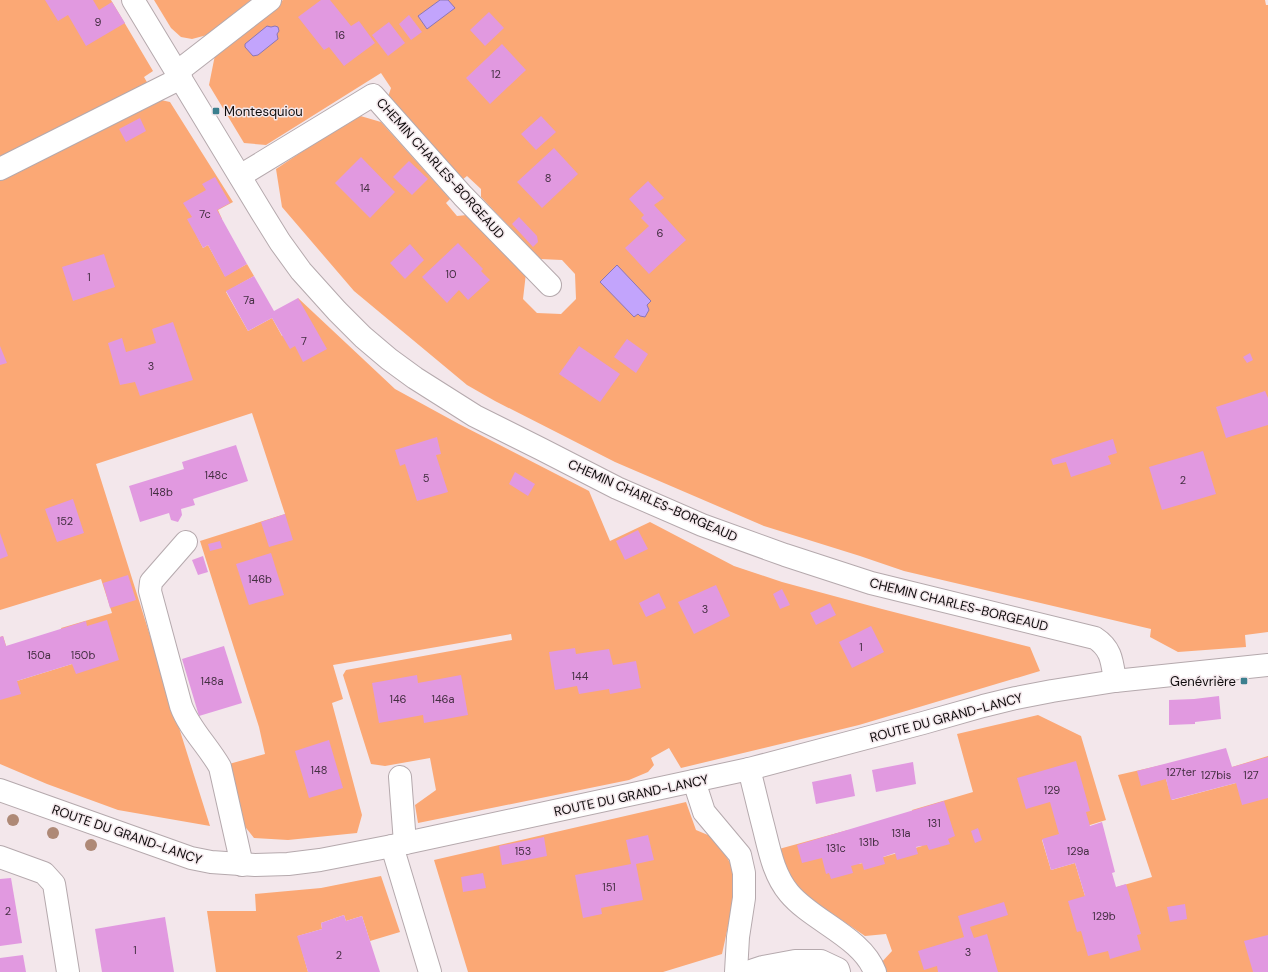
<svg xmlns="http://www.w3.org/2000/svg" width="1268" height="972" font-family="'DM Sans',sans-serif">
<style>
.green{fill:#fba875}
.water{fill:#c2a4fc;stroke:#8c76b4}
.building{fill:#e199e0}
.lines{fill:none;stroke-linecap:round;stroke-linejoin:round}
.minor-casing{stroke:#b5a9ad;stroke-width:24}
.minor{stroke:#fff;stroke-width:22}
.tree{fill:#ae8976}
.poi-dot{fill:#3b7f8e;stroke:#f3e7eb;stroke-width:1.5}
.labels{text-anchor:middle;stroke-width:3;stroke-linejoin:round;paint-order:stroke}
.number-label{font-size:11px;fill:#432e41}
.poi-label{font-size:13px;fill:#0e0b0c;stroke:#f3e7eb;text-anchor:start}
.street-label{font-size:13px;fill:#0e0b0c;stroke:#f3e7eb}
</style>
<rect width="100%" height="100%" fill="#f3e7eb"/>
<g class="green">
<path d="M 0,0 L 111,0 L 153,71 L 144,77 L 148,84 L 0,160 Z"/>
<path d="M 154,0 L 251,0 L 207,35 L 192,39 L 181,37 L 171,28 Z"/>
<path d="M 283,0 L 1265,0 L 1266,5 L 1268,5 L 1268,632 L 1245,635 L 1246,647 L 1178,652 L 1150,637 L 1151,629 L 904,571 L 860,556 L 764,526 L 615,462 L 495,401 L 467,385 L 354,291 L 282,207 L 276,169 L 357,115 L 381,122 L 450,199 L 446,203 L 457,216 L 467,215 L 526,273 L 523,299 L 537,313 L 561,314 L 576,299 L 575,274 L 562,260 L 540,259 L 481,197 L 481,189 L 467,176 L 462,180 L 388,97 L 391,88 L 381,73 L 266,145 L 244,143 L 209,85 L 215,55 Z"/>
<path d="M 161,100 L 170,102 L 233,202 L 218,210 L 222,219 L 196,234 L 203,248 L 208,245 L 225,276 L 247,264 L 254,276 L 226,292 L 248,331 L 272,318 L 282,336 L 290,332 L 298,298 L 395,389 L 459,424 L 589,491 L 610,541 L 650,522 L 734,566 L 782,582 L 882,609 L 1030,647 L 1040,671 L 859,725 L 681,768 L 669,748 L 651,758 L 654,765 L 648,772 L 629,780 L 418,823 L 415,805 L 436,790 L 430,758 L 385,766 L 371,764 L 343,675 L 346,670 L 512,640 L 511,634 L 333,665 L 343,699 L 332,703 L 362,815 L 357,833 L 288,840 L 254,838 L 239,819 L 229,764 L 265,754 L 259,727 L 200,541 L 285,514 L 252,413 L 96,464 L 210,826 L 118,810 L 47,784 L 0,764 L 0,637 L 3,636 L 17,681 L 72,664 L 61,628 L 112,613 L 101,579 L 0,610 L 0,181 Z"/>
<path d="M 1038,715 L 1081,736 L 1106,820 L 1042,840 L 1051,870 L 1075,863 L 1085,896 L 1152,877 L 1118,775 L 1162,765 L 1172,800 L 1236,783 L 1232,767 L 1268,756 L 1268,972 L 882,972 L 879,965 L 892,951 L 886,934 L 865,936 L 802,893 L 785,870 L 779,849 L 848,830 L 859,864 L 922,846 L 912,810 L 973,792 L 957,734 Z"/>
<path d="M 686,802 L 696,830 L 715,838 L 732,866 L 734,899 L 722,954 L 663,972 L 468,972 L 434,860 Z"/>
<path d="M 381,876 L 400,932 L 370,941 L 362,916 L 346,921 L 344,915 L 321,923 L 322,929 L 298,936 L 308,972 L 216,972 L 207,911 L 256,911 L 255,894 L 321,888 Z"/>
</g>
<g class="water">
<path d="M 440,0 L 448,0 L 455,8 L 427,29 L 418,16 Z"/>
<path d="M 267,26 L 271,27 L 275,26 L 278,27 L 279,31 L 277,34 L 278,39 L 258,55 L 253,56 L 245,47 L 245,44 Z"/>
<path d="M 617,265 L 651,301 L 647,305 L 649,310 L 645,317 L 640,316 L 638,314 L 634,317 L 600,282 Z"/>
</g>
<g class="building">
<path d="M 45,0 L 93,0 L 99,10 L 112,2 L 125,23 L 86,46 L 68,15 L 58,21 Z"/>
<path d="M 321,0 L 330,0 L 351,26 L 359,21 L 375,43 L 344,66 L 329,47 L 324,50 L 298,17 Z"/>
<path d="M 489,12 L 504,28 L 485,46 L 470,30 Z"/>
<path d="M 409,15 L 422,32 L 411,40 L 399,24 Z"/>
<path d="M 389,22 L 405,43 L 388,56 L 372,35 Z"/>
<path d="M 502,44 L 526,70 L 490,104 L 466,78 Z"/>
<path d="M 541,116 L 556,132 L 536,150 L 521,134 Z"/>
<path d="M 140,118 L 146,131 L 126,142 L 119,129 Z"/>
<path d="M 554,148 L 578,174 L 542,208 L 517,182 Z"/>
<path d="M 361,157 L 395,192 L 370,218 L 335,183 Z"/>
<path d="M 409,161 L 428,179 L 412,195 L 393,177 Z"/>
<path d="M 215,177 L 230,203 L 217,210 L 247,264 L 225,277 L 208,245 L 203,248 L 187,219 L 192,217 L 183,203 L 206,190 L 202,184 Z"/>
<path d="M 648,181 L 664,198 L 654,205 L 686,240 L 649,274 L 625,248 L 649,226 L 641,218 L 644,215 L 629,199 Z"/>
<path d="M 519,217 L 537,236 L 538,242 L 533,247 L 512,224 Z"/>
<path d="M 458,243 L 483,269 L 481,271 L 490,280 L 468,300 L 459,290 L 447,303 L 422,277 Z"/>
<path d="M 410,244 L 424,260 L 405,279 L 390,263 Z"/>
<path d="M 104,254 L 115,287 L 73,301 L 62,267 Z"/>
<path d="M 254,276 L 274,311 L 298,298 L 327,349 L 303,362 L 295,346 L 290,349 L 272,318 L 248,331 L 226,291 Z"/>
<path d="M 173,322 L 193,380 L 140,396 L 135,382 L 120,385 L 108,343 L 122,338 L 126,352 L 156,343 L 152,329 Z"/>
<path d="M 627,339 L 648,354 L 636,373 L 614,357 Z"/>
<path d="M 0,346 L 7,363 L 0,365 Z"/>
<path d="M 579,346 L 620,374 L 600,402 L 559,374 Z"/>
<path d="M 1250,353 L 1253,360 L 1247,363 L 1243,357 Z"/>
<path d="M 1265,391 L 1268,398 L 1268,425 L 1226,438 L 1216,407 Z"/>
<path d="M 437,437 L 441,454 L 436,455 L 448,492 L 417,501 L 405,464 L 400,466 L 395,450 Z"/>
<path d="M 1113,439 L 1117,453 L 1108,456 L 1111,464 L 1071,477 L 1066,462 L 1053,465 L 1051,459 Z"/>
<path d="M 236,445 L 248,481 L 193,499 L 195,505 L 181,509 L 182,515 L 178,522 L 171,520 L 169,513 L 140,522 L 129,486 L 184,469 L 182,462 Z"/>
<path d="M 1203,451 L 1216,494 L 1162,510 L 1149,467 Z"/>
<path d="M 515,472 L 535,484 L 528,496 L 509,484 Z"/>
<path d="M 73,499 L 84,533 L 57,542 L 45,509 Z"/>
<path d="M 285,514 L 293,540 L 269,547 L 261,522 Z"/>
<path d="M 638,530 L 648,549 L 625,560 L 616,541 Z"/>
<path d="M 0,533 L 8,556 L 0,559 Z"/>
<path d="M 220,541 L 222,548 L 210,551 L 208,544 Z"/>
<path d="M 271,553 L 284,595 L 249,605 L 236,564 Z"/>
<path d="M 203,556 L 208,572 L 198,575 L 192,560 Z"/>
<path d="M 128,575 L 136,600 L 110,608 L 103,583 Z"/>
<path d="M 716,585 L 730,616 L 694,634 L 678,602 Z"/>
<path d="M 782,589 L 790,605 L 780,609 L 773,594 Z"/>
<path d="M 659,593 L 666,608 L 646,617 L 639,603 Z"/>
<path d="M 830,603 L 836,615 L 816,625 L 810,613 Z"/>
<path d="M 107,620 L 119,660 L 76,674 L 72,664 L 17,681 L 21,694 L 0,700 L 0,637 L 3,636 L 6,646 L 86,621 L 87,626 Z"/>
<path d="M 871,626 L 884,652 L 852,668 L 839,642 Z"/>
<path d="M 224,646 L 242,703 L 199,716 L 182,659 Z"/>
<path d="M 575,648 L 576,654 L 609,649 L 613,665 L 636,661 L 641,688 L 610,694 L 609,689 L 579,694 L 577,686 L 555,690 L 549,652 Z"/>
<path d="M 417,675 L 418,683 L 461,675 L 468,715 L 424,723 L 423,715 L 379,723 L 372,683 Z"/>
<path d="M 1219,696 L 1221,719 L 1195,722 L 1195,724 L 1169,725 L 1169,700 L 1194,699 Z"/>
<path d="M 329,740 L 343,788 L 309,798 L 295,751 Z"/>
<path d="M 1226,748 L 1232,767 L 1268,757 L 1268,798 L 1242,805 L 1236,783 L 1171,800 L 1166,779 L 1141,786 L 1137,771 Z"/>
<path d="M 1076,761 L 1090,811 L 1086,812 L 1090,826 L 1102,822 L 1115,872 L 1112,873 L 1116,887 L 1126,884 L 1141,934 L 1137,935 L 1141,950 L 1110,959 L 1108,951 L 1088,956 L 1081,931 L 1077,932 L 1068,901 L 1085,896 L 1075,863 L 1051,870 L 1042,839 L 1059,834 L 1050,802 L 1026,809 L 1017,778 Z"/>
<path d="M 913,762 L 916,784 L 876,792 L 872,770 Z"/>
<path d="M 851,774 L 855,796 L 816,804 L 812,782 Z"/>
<path d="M 944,801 L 955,836 L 948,839 L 950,844 L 929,850 L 927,845 L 916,847 L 918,854 L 897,860 L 895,853 L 883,857 L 885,864 L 864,870 L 862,863 L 859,864 L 851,866 L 853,873 L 831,879 L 829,873 L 826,874 L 822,858 L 802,863 L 797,845 Z"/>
<path d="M 978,828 L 982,840 L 975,843 L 971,831 Z"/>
<path d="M 648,835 L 654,860 L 636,864 L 643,900 L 601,908 L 602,914 L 583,918 L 575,875 L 631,864 L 626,840 Z"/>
<path d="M 544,837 L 547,856 L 502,865 L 499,846 Z"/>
<path d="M 483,873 L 486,888 L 463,892 L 461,877 Z"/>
<path d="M 11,878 L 22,943 L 0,946 L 0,879 Z"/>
<path d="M 1004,902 L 1008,915 L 970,927 L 974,938 L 987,934 L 998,972 L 938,972 L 937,966 L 924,970 L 918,951 L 964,937 L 958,916 Z"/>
<path d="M 1185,904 L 1187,919 L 1170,922 L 1167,907 Z"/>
<path d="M 344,915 L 346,921 L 362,916 L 380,972 L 308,972 L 297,936 L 322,929 L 321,923 Z"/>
<path d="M 165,917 L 174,972 L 102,972 L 95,929 Z"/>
<path d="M 1268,935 L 1268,972 L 1253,972 L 1244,941 Z"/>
<path d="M 23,955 L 26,972 L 0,972 L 0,958 Z"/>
</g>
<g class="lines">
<g class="minor-casing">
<g id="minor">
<path d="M 133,0 L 262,213 L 280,242 L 301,271 L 337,311 L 363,337 L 389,359 L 415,378 L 475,416 L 541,449 L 617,488 L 702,525 L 785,555 L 871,583 L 1095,638 C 1112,649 1112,662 1115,681"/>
<path d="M 177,72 L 270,0"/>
<path d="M 0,169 L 181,78"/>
<path d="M 240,176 L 373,95 L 463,196 L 550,285"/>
<path d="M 186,542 L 151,582 L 150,591 L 181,706 C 189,728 208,746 220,767 L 242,865"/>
<path d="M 749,769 C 754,788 758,806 763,825 C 769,848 773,874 789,893 C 812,921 862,937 875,972"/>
<path d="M 400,777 L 405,843"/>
<path d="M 694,781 L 704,812 L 740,855 L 744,873 L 744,898 L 738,937 L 736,972"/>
<path d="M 0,790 L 191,858 L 211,862 L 255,865 L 288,864 L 320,860 L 392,846 L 749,769 L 923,723 L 983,706 L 1016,698 L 1052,691 L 1115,681 L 1268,665"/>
<path d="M 392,846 L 430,972"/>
<path d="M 0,857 L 44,873 L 54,884 L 68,972"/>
<path d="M 748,972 L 763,967 L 795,961 L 821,961 L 838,969 L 839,972"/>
</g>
</g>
<use href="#minor" class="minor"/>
</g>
<g class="tree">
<circle cx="13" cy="820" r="6"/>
<circle cx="53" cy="833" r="6"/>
<circle cx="91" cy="845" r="6"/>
</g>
<g class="poi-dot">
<rect x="212" y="107" width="8" height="8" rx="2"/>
<rect x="1240" y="677" width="8" height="8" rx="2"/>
</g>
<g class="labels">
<g class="number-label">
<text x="98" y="26">9</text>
<text x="340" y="39">16</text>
<text x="496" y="78">12</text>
<text x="548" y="182">8</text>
<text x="365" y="192">14</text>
<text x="205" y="218">7c</text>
<text x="660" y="237">6</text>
<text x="451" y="278">10</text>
<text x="89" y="281">1</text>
<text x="249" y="304">7a</text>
<text x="304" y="345">7</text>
<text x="151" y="370">3</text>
<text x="216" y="479">148c</text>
<text x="426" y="482">5</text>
<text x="1183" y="484">2</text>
<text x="161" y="496">148b</text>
<text x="65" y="525">152</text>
<text x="260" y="583">146b</text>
<text x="705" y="613">3</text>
<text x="861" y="651">1</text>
<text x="39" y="659">150a</text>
<text x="83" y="659">150b</text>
<text x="580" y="680">144</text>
<text x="212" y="685">148a</text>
<text x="398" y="703">146</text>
<text x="443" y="703">146a</text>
<text x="319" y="774">148</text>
<text x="1181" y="776">127ter</text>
<text x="1216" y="779">127bis</text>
<text x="1251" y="779">127</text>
<text x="1052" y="794">129</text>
<text x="934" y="827">131</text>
<text x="901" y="837">131a</text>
<text x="869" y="846">131b</text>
<text x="836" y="852">131c</text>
<text x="523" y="855">153</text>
<text x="1078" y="855">129a</text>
<text x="609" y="891">151</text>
<text x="8" y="915">2</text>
<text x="1104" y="920">129b</text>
<text x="135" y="954">1</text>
<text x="968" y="956">3</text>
<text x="339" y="959">2</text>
</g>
<g class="poi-label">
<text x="224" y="116">Montesquiou</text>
<text x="1236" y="686" text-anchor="end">Genévrière</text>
</g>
<g class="street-label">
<text transform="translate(441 168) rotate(48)" y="5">CHEMIN CHARLES-BORGEAUD</text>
<text transform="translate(653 500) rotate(24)" y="5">CHEMIN CHARLES-BORGEAUD</text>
<text transform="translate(959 604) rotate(14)" y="5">CHEMIN CHARLES-BORGEAUD</text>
<text transform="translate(946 717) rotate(-15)" y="5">ROUTE DU GRAND-LANCY</text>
<text transform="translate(631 795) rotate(-12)" y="5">ROUTE DU GRAND-LANCY</text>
<text transform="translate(127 834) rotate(19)" y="5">ROUTE DU GRAND-LANCY</text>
</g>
</g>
</svg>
